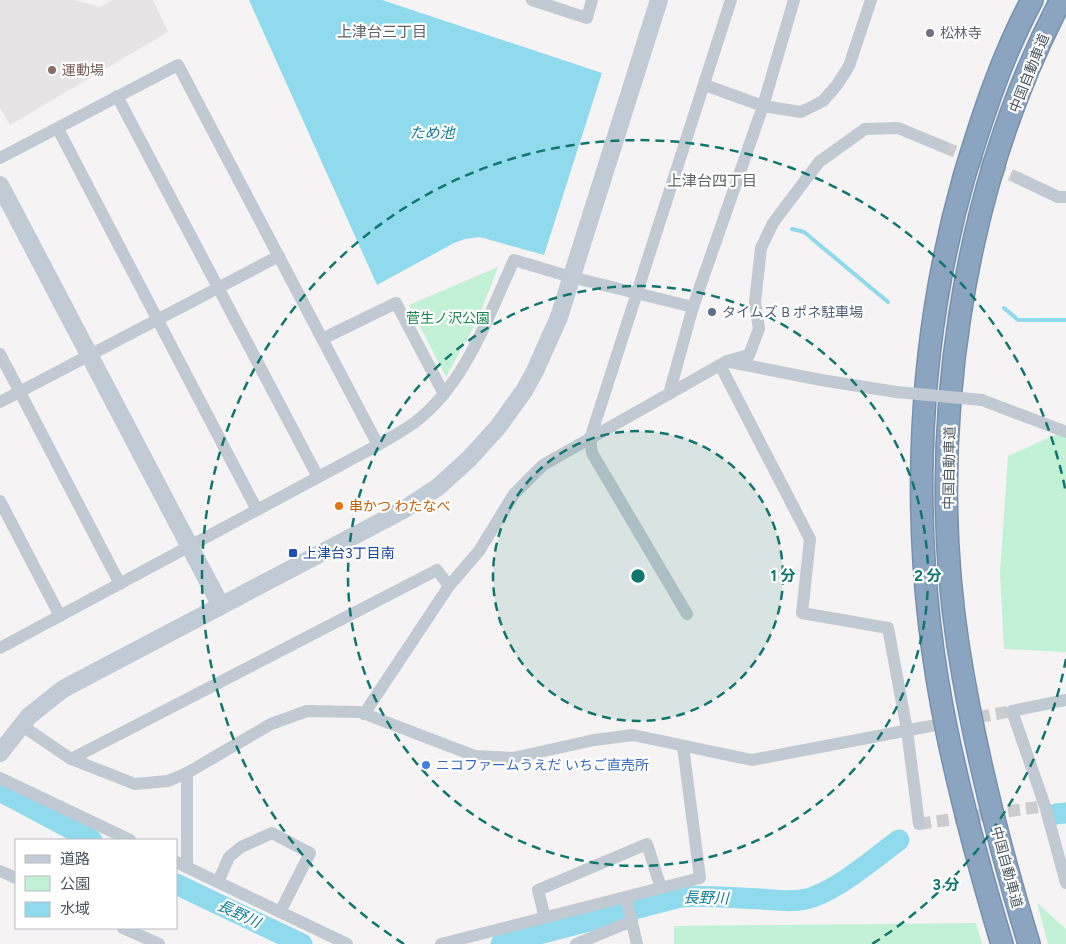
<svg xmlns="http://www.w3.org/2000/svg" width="1066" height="944" font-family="Figtree,'Noto Sans JP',sans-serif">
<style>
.education{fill:#e6e4e5}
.green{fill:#c3f1d5}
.water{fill:#90daee}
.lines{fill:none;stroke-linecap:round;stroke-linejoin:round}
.stream{stroke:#90daee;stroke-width:4}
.river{stroke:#90daee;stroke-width:21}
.street-tunnel{stroke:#caccce;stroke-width:12;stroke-dasharray:12 6;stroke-linecap:butt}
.highway-casing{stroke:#7690ad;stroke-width:24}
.street{stroke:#c1cad2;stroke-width:12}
.secondary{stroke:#c1cbd6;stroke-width:18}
.highway{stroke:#8ba5c1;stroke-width:21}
.street-bridge{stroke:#c1cad2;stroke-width:12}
.ring{fill:none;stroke:#0f766e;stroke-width:2.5;stroke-dasharray:9 6}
.worship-dot{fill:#6b7280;stroke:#fff;stroke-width:2}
.education-dot{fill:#8d6e63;stroke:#fff;stroke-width:2}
.service-dot{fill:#5c6f8a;stroke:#fff;stroke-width:2}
.food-dot{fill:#e8710a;stroke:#fff;stroke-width:2}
.transit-dot{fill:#1a4fb4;stroke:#fff;stroke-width:2}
.shop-dot{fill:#3f7fe0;stroke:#fff;stroke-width:2}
.labels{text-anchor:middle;stroke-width:4.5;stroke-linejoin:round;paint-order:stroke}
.worship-label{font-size:14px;fill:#5b616d;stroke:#fff;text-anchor:start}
.education-label{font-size:14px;fill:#785e54;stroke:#fff;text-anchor:start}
.street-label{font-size:14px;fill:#4a5661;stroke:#fff}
.service-label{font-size:14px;fill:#4e5e75;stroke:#fff;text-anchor:start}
.park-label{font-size:14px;fill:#17864f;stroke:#fff}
.food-label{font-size:14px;fill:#c56008;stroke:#fff;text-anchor:start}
.transit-label{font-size:14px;fill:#164399;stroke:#fff;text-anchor:start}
.shop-label{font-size:14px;fill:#366cbe;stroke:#fff;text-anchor:start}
.neighbourhood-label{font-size:15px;fill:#5f6368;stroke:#fff}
.water-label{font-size:15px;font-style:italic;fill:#0c7c9b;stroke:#fff}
.centre{fill:#0f766e;stroke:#fff;stroke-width:2.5}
.ring-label{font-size:15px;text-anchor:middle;font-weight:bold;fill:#0f766e;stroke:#fff;stroke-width:4.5;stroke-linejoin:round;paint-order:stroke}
</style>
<rect width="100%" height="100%" fill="#f5f3f3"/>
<path class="education" d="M 0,0 L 75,0 L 100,7 L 113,0 L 153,0 L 168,32 L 10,125 L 0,108 Z"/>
<g class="green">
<path d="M 498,267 L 477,321 L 446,377 L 409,305 Z"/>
<path d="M 1066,430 L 1066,652 L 1004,649 L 1000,573 L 1008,456 Z"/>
<path d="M 1037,903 L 1066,929 L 1066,944 L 1048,944 Z"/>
<path d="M 976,923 L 982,944 L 674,944 L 674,926 Z"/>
</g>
<path class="water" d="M 249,0 L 382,0 L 602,73 L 544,255 L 480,237 L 465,239 L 454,243 L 377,285 Z"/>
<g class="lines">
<g class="stream">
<path d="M 792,229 L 804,232 L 888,302"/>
<path d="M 1004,308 L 1018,320 L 1066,320"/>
</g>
<g class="river">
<path d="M 0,791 L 92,840"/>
<path d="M 1056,814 L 1066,813"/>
<path d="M 176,884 L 302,944"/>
<path d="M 501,944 L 680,897 C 707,895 733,898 760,899 C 777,900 797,903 813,897 C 841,887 875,858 899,840"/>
</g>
<g class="street-tunnel">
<path d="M 944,147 L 1018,178"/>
<path d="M 925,727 L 1012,711"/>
<path d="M 919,824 L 1045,806"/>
</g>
<g class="highway-casing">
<g id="highway">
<path d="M 1002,944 C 981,874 962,804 947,732 C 909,549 913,357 964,177 C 982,117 1002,56 1032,0"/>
<path d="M 1029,944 C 999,846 974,747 958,645 C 926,434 961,190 1061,0"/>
</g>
</g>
<g class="street">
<path d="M 532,0 L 587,18 L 592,0"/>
<path d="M 705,85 L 763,106 L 801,112 L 823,101 L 837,85 L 849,66 L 871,0"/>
<path d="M 117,96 L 318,477"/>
<path d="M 58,129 L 257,510"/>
<path d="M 0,158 L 178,65 L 378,445"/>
<path d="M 1018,178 L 1058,197 L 1066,197"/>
<path d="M 322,339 L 396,303 L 444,394"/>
<path d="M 0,354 L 120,584"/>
<path d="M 730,362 L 821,380 L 896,392"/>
<path d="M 720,365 L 810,539 L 802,613 L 888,628 L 907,730 L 919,824"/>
<path d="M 669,394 L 693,307"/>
<path d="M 982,400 L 1066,432"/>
<path d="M 0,402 L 279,256"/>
<path d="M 0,501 L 60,616"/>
<path d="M 687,614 L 592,453 L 590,439 L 731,0"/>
<path d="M 0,648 L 378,445 C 390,438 403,431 414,423 C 466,384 488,316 514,260 L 571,277 L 693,307 L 763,106 L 794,0"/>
<path d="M 1066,700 L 1012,711 L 1045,806 L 1066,883"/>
<path d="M 364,714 L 449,586 L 479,551 L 514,494 L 543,465 L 720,365 L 727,361 L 749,355 L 759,329 L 755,302 L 761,248 L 773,223 L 819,162 L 865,129 L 898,128 L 944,147"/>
<path d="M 21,725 L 71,759 L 135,784 L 168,781 L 187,773 L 271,724 L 307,711 L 360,712 L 475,756 L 513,758 L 594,740 L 633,735 L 752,760 L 925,727"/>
<path d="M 71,759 L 437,570 L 449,586"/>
<path d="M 0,778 L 130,840"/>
<path d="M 176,862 L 347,944"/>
<path d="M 187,867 L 187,773"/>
<path d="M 0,871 L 16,878"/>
<path d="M 218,882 L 229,857 L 241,847 L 272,833 L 310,853 L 280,912"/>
<path d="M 626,897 L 637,944"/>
<path d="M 545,918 L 538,890 L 647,844 L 661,888"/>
<path d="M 123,928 L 159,944"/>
<path d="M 441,944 L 700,878 L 683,746"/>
<path d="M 576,944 L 632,921"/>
</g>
<g class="secondary">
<path d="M 0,185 L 221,606"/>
<path d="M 0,753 L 29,716 L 63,689 L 403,510 L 438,487 L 469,459 L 498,427 L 524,391 L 535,371 L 559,317 L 659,0"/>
</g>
<use href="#highway" class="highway"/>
<path class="street-bridge" d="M 896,392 L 982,400"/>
</g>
<circle cx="638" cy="576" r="145" fill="#0f766e" fill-opacity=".12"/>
<g class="ring">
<circle cx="638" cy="576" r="145"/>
<circle cx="638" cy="576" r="290"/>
<path d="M1066 659A436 436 0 0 1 872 944M404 944A436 436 0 1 1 1066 493"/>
</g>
<circle class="worship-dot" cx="930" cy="33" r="5"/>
<circle class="education-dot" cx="52" cy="70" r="5"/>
<circle class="service-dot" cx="712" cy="312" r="5"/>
<circle class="food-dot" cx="339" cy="506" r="5"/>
<rect class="transit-dot" x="288" y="548" width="10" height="10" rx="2.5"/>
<circle class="shop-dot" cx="426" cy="765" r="5"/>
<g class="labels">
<g class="worship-label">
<text x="940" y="38">松林寺</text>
</g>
<g class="education-label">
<text x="62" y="75">運動場</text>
</g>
<g class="street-label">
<text transform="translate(1029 73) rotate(-68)" y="5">中国自動車道</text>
<text transform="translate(949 468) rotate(-89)" y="5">中国自動車道</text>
<text transform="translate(1007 867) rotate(75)" y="5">中国自動車道</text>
</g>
<g class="service-label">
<text x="722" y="317">タイムズ B ポネ駐車場</text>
</g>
<g class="park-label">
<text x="448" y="323">菅生ノ沢公園</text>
</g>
<g class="food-label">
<text x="349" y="511">串かつ わたなべ</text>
</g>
<g class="transit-label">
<text x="303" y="558">上津台3丁目南</text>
</g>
<g class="shop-label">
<text x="436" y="770">ニコファームうえだ いちご直売所</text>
</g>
<g class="neighbourhood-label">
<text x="382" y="37">上津台三丁目</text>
<text x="712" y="186">上津台四丁目</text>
</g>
<g class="water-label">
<text x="432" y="138">ため池</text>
<text transform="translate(706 898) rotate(1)" y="5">長野川</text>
<text transform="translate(239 914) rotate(25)" y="5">長野川</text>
</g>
</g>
<circle cx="638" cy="576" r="8" class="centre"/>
<g class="ring-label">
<text x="783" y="581">1 分</text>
<text x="928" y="581">2 分</text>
<text x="946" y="890">3 分</text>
</g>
<rect x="15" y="839" width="162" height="90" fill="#ffffff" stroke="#b7bbc0"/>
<rect x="25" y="855" width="25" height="8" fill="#c1cbd6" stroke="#b7bbc0"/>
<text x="60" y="864" font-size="15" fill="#4a5661">道路</text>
<rect x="25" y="876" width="25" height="15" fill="#c3f1d5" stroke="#b7bbc0"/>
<text x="60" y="889" font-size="15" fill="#4a5661">公園</text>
<rect x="25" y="902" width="25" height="15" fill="#90daee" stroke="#b7bbc0"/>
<text x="60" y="914" font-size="15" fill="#4a5661">水域</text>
</svg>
